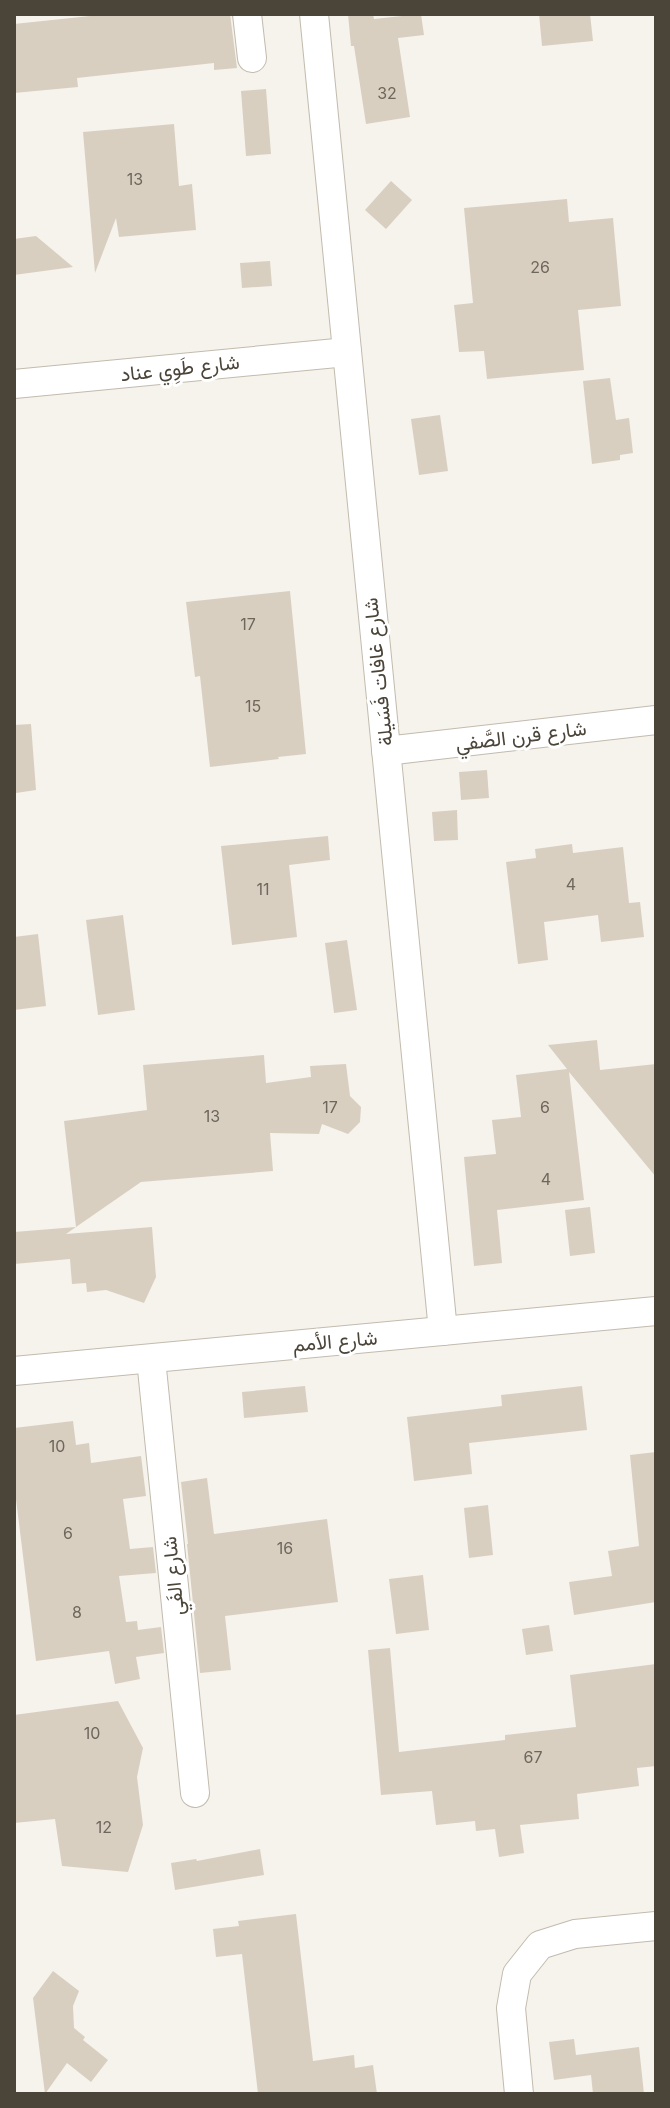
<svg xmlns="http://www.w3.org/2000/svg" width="670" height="2108" font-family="Inter,Vazirmatn,sans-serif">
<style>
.building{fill:#d8cfc1}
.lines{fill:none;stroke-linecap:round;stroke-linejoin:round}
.minor-casing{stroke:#c2bbae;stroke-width:30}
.minor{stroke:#fff;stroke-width:28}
.labels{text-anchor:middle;stroke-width:6;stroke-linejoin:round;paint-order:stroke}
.number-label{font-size:16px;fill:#6e675b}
.street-label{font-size:20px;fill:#4b4439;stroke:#fff}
</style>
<rect width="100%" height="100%" fill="#f6f3ec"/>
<g class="building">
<path d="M 109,14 L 230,14 L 237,68 L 214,70 L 214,63 L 77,78 L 78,87 L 14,93 L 14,24 Z"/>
<path d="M 348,14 L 373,14 L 374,19 L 421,14 L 424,35 L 398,38 L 410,117 L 366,124 L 354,46 L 351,46 Z"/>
<path d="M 539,14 L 590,14 L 593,41 L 542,46 Z"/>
<path d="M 266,89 L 271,154 L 246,156 L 241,91 Z"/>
<path d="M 174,124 L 179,186 L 192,184 L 196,230 L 119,237 L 116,218 L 95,273 L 83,132 Z"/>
<path d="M 391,181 L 412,200 L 386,229 L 365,210 Z"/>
<path d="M 567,199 L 569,222 L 613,218 L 621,306 L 578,310 L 584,370 L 487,379 L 484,351 L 459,352 L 454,305 L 473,303 L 464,208 Z"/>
<path d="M 36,236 L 73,267 L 14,275 L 14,239 Z"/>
<path d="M 270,261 L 272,286 L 242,288 L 240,263 Z"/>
<path d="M 610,378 L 616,420 L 629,418 L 633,453 L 620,455 L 620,460 L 592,464 L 583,381 Z"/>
<path d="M 440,415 L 448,471 L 419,475 L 411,419 Z"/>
<path d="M 290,591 L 306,754 L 278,757 L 279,759 L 210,767 L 200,676 L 195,677 L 186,602 Z"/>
<path d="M 31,724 L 36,790 L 16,793 L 14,725 Z"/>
<path d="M 487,770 L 489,798 L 461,800 L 459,772 Z"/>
<path d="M 457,810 L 458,840 L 434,841 L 432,812 Z"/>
<path d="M 328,836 L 330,860 L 289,865 L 297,937 L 232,945 L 221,846 Z"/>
<path d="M 572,844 L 573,853 L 623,847 L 629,903 L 640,902 L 644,937 L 601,942 L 598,915 L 544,922 L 548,960 L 518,964 L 506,862 L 536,858 L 535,849 Z"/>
<path d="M 123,915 L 135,1010 L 98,1015 L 86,920 Z"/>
<path d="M 38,934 L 46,1006 L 14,1010 L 14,937 Z"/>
<path d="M 347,940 L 357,1010 L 334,1013 L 325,943 Z"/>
<path d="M 597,1040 L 600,1070 L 656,1064 L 656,1177 L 569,1072 L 584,1200 L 497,1210 L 502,1263 L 474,1266 L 464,1157 L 496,1154 L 492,1120 L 521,1117 L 516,1075 L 567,1069 L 548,1045 Z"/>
<path d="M 264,1055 L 266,1083 L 311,1077 L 310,1066 L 346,1064 L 350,1096 L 361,1107 L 360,1122 L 348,1134 L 322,1124 L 319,1134 L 270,1133 L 273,1171 L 141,1182 L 76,1227 L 64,1121 L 147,1110 L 143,1065 Z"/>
<path d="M 590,1207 L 595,1253 L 570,1256 L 565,1210 Z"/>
<path d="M 76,1227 L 66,1234 L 152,1227 L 156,1277 L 144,1303 L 106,1290 L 87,1292 L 86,1283 L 72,1284 L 70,1259 L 14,1264 L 14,1232 Z"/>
<path d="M 305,1386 L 308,1412 L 244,1418 L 242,1392 Z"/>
<path d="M 582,1386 L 587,1430 L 469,1443 L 472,1474 L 414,1481 L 407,1417 L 502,1406 L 501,1395 Z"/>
<path d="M 73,1421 L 76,1445 L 89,1443 L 91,1463 L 141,1456 L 146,1496 L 123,1499 L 130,1549 L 153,1547 L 156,1573 L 119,1576 L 126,1622 L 137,1621 L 138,1630 L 161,1627 L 164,1653 L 136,1657 L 140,1679 L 115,1684 L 109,1651 L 36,1661 L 14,1483 L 14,1428 Z"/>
<path d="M 656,1452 L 656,1602 L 574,1615 L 569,1582 L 612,1576 L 608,1551 L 639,1546 L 630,1455 Z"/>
<path d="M 207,1478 L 214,1534 L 327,1519 L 338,1602 L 225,1616 L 231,1670 L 200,1673 L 187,1544 L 188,1544 L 181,1482 Z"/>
<path d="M 488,1505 L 493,1555 L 469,1558 L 464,1508 Z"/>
<path d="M 423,1575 L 429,1630 L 396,1634 L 389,1579 Z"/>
<path d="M 549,1625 L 553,1651 L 526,1655 L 522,1629 Z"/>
<path d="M 390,1648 L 399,1752 L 505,1740 L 505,1735 L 576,1727 L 570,1675 L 656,1664 L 656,1766 L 637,1768 L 639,1786 L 577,1794 L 579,1819 L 520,1825 L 524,1853 L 499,1857 L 495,1829 L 476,1831 L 475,1821 L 436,1825 L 432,1791 L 381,1795 L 368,1650 Z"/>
<path d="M 118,1701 L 143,1748 L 137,1777 L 143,1825 L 128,1872 L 62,1866 L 55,1819 L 14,1823 L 14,1715 Z"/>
<path d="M 260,1849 L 264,1875 L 175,1890 L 171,1863 L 196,1859 L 197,1861 Z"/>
<path d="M 296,1914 L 313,2061 L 354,2055 L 355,2068 L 373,2065 L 377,2094 L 258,2094 L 242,1954 L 216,1957 L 213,1929 L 239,1926 L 238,1921 Z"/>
<path d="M 53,1971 L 79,1991 L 73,2006 L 74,2028 L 85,2037 L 83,2040 L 108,2060 L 91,2082 L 67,2063 L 45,2094 L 33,1998 Z"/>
<path d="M 574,2039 L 576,2055 L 639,2047 L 644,2094 L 593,2094 L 591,2075 L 554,2080 L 549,2042 Z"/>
</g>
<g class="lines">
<g class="minor-casing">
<g id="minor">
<path d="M 247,14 L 252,58"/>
<path d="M 314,14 L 443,1331"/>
<path d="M 14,384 L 347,352"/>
<path d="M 386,751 L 656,720"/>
<path d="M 151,1359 L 195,1793"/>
<path d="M 14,1371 L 656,1311"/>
<path d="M 519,2094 L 511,2008 L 517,1974 L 540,1945 L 575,1934 L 656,1926"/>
</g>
</g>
<use href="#minor" class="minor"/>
</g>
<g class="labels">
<g class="number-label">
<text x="387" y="99">32</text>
<text x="135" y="185">13</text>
<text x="540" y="273">26</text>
<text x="248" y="630">17</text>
<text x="253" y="712">15</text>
<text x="571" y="890">4</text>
<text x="263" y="895">11</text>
<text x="330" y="1113">17</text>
<text x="545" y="1113">6</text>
<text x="212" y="1122">13</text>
<text x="546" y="1185">4</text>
<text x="57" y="1452">10</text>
<text x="68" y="1539">6</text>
<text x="285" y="1554">16</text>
<text x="77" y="1618">8</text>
<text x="92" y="1739">10</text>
<text x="533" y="1763">67</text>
<text x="104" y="1833">12</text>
</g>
<g class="street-label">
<text transform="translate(180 368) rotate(-6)" y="7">شارع طَوِي عناد</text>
<text transform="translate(378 672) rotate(-96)" y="7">شارع غافات فَسَيلة</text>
<text transform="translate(521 736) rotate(-7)" y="7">شارع قرن الصَّفي</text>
<text transform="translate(335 1341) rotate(-5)" y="7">شارع الأمم</text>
<text transform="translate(173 1576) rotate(-96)" y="7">شارع الفَي</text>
</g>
</g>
<rect width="670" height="2108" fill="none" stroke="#4b4439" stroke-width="32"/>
</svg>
